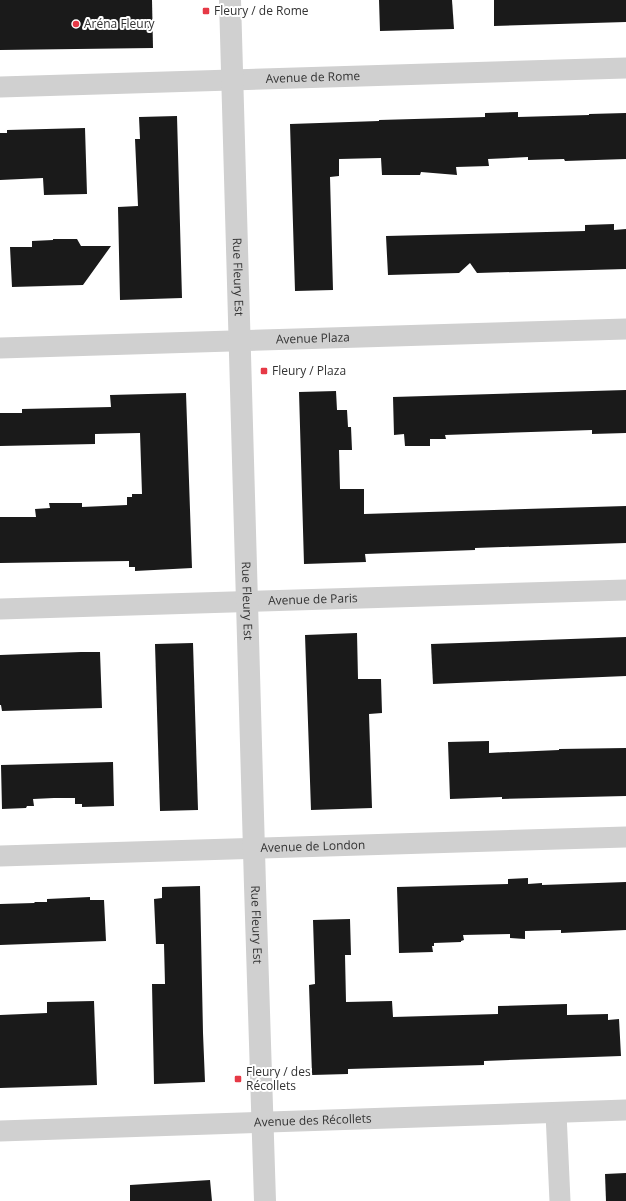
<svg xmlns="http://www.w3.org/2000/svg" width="626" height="1201" font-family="'Open Sans',sans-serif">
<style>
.building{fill:#1a1a1a}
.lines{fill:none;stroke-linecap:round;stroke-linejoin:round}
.minor{stroke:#d0d0d0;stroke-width:21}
.tertiary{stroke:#d0d0d0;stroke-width:22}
.poi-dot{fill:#e63946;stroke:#fff;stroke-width:1.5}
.labels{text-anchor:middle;stroke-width:4;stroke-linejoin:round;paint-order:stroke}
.poi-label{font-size:12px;fill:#333;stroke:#fff;text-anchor:start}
.street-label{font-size:12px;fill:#333;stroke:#fff}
</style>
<rect width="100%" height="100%" fill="#fff"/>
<g class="building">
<path d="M 0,0 L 152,0 L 153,48 L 0,50 Z"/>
<path d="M 379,0 L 452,0 L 454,29 L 380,31 Z"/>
<path d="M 494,0 L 626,0 L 626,22 L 494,26 Z"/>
<path d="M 518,112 L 518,117 L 589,115 L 589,114 L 626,113 L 626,159 L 565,161 L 564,159 L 528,160 L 528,157 L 488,159 L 489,166 L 456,167 L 457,175 L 421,172 L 420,175 L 382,175 L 381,158 L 339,159 L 339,176 L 330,177 L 333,290 L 295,291 L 290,124 L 379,121 L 379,120 L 485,117 L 485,113 Z"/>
<path d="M 177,116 L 182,298 L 120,300 L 118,207 L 138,206 L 135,139 L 140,139 L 139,117 Z"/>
<path d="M 85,128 L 87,194 L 44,195 L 43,178 L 0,180 L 0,133 L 7,133 L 7,130 Z"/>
<path d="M 614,224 L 614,230 L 626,229 L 626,269 L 477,273 L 470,263 L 459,273 L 388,275 L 386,236 L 585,231 L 585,225 Z"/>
<path d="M 53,239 L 77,239 L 81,246 L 111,246 L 83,285 L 12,287 L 10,247 L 32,247 L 32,241 L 53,240 Z"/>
<path d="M 626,390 L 626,433 L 592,434 L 592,430 L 445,435 L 446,439 L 430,439 L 430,446 L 405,446 L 404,434 L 394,435 L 393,397 Z"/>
<path d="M 336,391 L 337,410 L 347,410 L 348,427 L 351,427 L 352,450 L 339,450 L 340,489 L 364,489 L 364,514 L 626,506 L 626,543 L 475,548 L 475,550 L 365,554 L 366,562 L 304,564 L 299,392 Z"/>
<path d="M 186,393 L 192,568 L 135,571 L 135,567 L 129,567 L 129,561 L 0,563 L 0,517 L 36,517 L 35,509 L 50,508 L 49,503 L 82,503 L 82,507 L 127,505 L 127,497 L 132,497 L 132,494 L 142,494 L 140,433 L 95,434 L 95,444 L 0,446 L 0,413 L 22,413 L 22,409 L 111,407 L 110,395 Z"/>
<path d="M 357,633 L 358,679 L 381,679 L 382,713 L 369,714 L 372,808 L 311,810 L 305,635 Z"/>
<path d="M 626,637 L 626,676 L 433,684 L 431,644 Z"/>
<path d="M 193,643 L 198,810 L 160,811 L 155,644 Z"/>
<path d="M 81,652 L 100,652 L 102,708 L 2,711 L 1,705 L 0,705 L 0,655 Z"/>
<path d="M 489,741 L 489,753 L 559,750 L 559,749 L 626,748 L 626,796 L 502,799 L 502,797 L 450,799 L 448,742 Z"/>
<path d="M 113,762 L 114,806 L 82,807 L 82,804 L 75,804 L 75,798 L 54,798 L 33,799 L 34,806 L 27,806 L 26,808 L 2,809 L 1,765 Z"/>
<path d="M 528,878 L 528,884 L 542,883 L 542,885 L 626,882 L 626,930 L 561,933 L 561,930 L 525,931 L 525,939 L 510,938 L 510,934 L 463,935 L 464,940 L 461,941 L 461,942 L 434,943 L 434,946 L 432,946 L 433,952 L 399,953 L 397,887 L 508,884 L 508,879 Z"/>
<path d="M 200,886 L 203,1033 L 205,1082 L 154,1084 L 152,984 L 165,984 L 164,944 L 156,944 L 154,899 L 162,898 L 162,887 Z"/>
<path d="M 90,897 L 90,900 L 104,900 L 106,941 L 0,945 L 0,904 L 34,903 L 35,902 L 47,902 L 47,899 Z"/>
<path d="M 350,919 L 351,955 L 345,955 L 346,1002 L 392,1001 L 393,1017 L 498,1014 L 498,1006 L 567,1004 L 567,1015 L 608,1014 L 608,1020 L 619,1019 L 621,1056 L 484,1061 L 484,1065 L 348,1069 L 348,1074 L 312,1075 L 309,985 L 315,984 L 313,920 Z"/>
<path d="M 94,1001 L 97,1085 L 0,1088 L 0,1015 L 47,1013 L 47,1002 Z"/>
<path d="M 626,1173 L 626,1201 L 606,1201 L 605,1174 Z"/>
<path d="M 210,1180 L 212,1201 L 130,1201 L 130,1185 Z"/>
</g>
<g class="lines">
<g class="minor">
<path id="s1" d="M 0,87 L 626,68"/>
<path id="s2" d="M 0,348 L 626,329"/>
<path id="s3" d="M 0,609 L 626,590"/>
<path id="s4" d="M 0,856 L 626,837"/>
<path d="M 556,1113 L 560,1201"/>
<path id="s5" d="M 0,1131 L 626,1110"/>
</g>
<path class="tertiary" id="s6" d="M 230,0 L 255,886 L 265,1201"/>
</g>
<g class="poi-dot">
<rect x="202" y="7" width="8" height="8" rx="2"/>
<circle cx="76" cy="24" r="4"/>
<rect x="260" y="367" width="8" height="8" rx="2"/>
<rect x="234" y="1075" width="8" height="8" rx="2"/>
</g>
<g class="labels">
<g class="poi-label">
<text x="214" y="15">Fleury / de Rome</text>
<text x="84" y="28">Aréna Fleury</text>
<text x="272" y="375">Fleury / Plaza</text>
<text x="246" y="1076">Fleury / des<tspan x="246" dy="14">Récollets</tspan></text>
</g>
<g class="street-label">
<text dy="4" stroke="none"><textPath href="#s1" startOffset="313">Avenue de Rome</textPath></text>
<text dy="4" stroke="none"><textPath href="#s6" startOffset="277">Rue Fleury Est</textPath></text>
<text dy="4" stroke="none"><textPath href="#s2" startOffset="313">Avenue Plaza</textPath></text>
<text dy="4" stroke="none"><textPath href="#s3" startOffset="313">Avenue de Paris</textPath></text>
<text dy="4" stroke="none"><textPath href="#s6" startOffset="601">Rue Fleury Est</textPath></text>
<text dy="4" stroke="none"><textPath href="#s4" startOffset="313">Avenue de London</textPath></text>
<text dy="4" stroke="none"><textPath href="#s6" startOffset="925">Rue Fleury Est</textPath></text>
<text dy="4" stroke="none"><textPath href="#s5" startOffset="313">Avenue des Récollets</textPath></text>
</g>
</g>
</svg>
